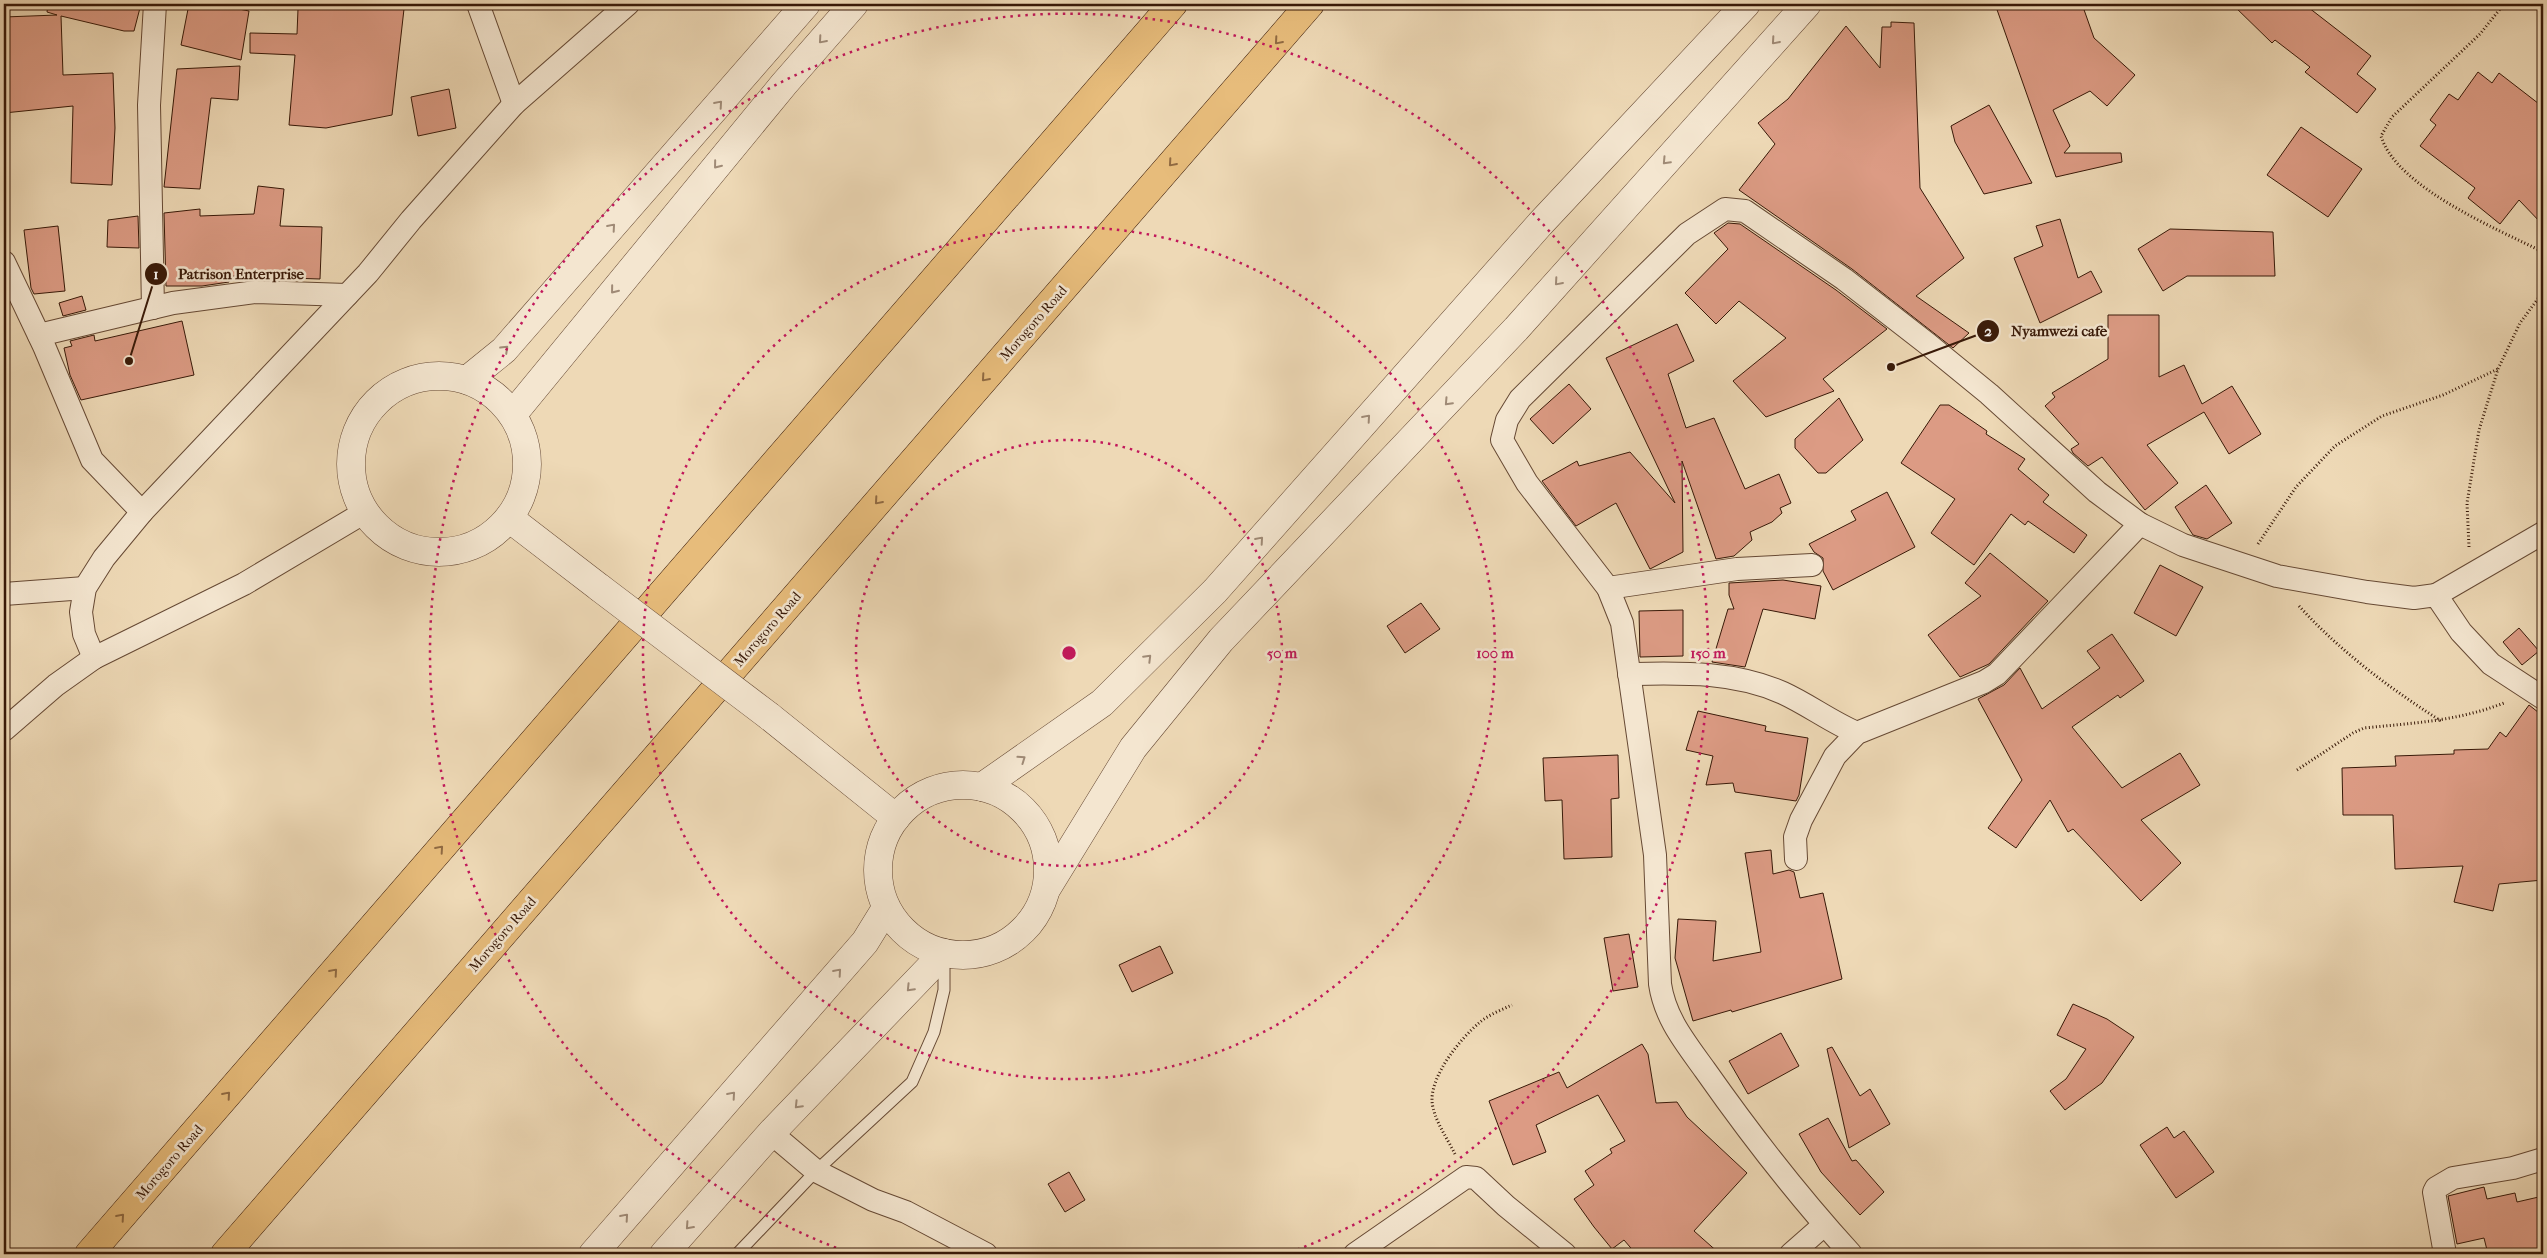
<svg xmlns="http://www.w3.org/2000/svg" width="2547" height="1258" font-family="'IM FELL French Canon',serif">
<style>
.building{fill:#dc9b84;stroke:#381908}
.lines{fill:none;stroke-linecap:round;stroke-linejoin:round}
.service-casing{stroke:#664934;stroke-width:13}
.minor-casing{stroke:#664934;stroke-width:24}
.tertiary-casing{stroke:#664934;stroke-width:29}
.trunk-casing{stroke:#381908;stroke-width:29}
.path{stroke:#381908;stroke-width:3;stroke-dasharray:1 2.5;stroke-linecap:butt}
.service{stroke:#f4e6d0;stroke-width:11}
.minor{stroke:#f4e6d0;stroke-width:22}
.tertiary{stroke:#f4e6d0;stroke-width:28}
.trunk{stroke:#e7bc7b;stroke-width:28}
.tertiary-bridge-casing{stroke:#664934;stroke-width:29;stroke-linecap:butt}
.tertiary-bridge{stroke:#f4e6d0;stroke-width:28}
.oneway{stroke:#9f8a76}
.oneway2{stroke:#906a42}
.ring{fill:none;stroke:#c2185b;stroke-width:2.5;stroke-dasharray:2.5 5}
.labels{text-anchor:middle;stroke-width:5;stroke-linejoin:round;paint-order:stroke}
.street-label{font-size:14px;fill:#381908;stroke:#f4e6d0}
.centre{fill:#c2185b;stroke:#f4e6d0;stroke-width:2.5}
.ring-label{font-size:15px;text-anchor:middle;font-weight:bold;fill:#c2185b;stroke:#f4e6d0;stroke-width:5;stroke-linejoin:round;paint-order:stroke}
.leader{fill:none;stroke:#381908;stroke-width:2}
.callout-dot{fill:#381908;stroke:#f4e6d0;stroke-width:2}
.mark-label{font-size:15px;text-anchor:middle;font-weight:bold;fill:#fff}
.callout-label{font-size:15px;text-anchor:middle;font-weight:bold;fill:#381908;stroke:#f4e6d0;stroke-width:5;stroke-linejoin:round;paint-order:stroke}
</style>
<rect width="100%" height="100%" fill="#eed9b6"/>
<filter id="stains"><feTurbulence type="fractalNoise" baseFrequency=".004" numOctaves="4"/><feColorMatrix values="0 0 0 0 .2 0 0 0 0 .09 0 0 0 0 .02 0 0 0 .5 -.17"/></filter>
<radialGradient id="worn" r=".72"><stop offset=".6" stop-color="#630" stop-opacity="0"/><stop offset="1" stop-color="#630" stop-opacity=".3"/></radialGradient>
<g class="building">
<path d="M 48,4 L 141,4 L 134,31 L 124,31 L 61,16 L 63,75 L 113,73 L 115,128 L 112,185 L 71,183 L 73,106 L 4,113 L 4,17 L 57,15 L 47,12 Z"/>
<path d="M 189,4 L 214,4 L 249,11 L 241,60 L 181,45 Z"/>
<path d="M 1995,4 L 2082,4 L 2094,38 L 2135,75 L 2107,106 L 2090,91 L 2053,110 L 2070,146 L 2064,153 L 2121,153 L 2122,162 L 2056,177 Z"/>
<path d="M 2232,4 L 2304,4 L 2371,56 L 2357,74 L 2376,89 L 2357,113 L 2305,72 L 2310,67 L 2275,40 L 2272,43 Z"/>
<path d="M 298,9 L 404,9 L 392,115 L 326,128 L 289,125 L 295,55 L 250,53 L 250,33 L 297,34 Z"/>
<path d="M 1891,22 L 1914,23 L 1920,188 L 1964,258 L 1916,296 L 1969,333 L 1953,348 L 1852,269 L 1739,190 L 1775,144 L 1758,123 L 1788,99 L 1846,26 L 1880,68 L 1882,27 L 1891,27 Z"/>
<path d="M 240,66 L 238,100 L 211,98 L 200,189 L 164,187 L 177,69 Z"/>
<path d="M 2478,72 L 2492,83 L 2499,73 L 2543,107 L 2543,225 L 2519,200 L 2500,224 L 2468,198 L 2475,188 L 2420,146 L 2436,125 L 2430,120 L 2449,94 L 2458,100 Z"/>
<path d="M 449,89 L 456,128 L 418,136 L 411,97 Z"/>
<path d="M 1989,105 L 2032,183 L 1984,194 L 1955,142 L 1951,126 Z"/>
<path d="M 2301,127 L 2362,169 L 2328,217 L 2267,175 Z"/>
<path d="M 258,186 L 284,189 L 280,226 L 322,227 L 320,279 L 229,276 L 229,282 L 202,286 L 166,286 L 164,213 L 200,209 L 200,216 L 254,214 Z"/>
<path d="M 138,216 L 139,248 L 107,247 L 108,220 Z"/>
<path d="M 2060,219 L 2078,278 L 2091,271 L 2102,292 L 2040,323 L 2014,258 L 2043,246 L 2036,226 Z"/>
<path d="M 1728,223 L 1740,224 L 1836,290 L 1887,329 L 1823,379 L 1834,391 L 1766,417 L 1733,381 L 1786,338 L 1739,301 L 1716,324 L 1685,293 L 1728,249 L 1714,233 Z"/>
<path d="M 58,226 L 65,291 L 34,294 L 31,288 L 24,230 Z"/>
<path d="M 2170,229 L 2273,232 L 2275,276 L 2187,276 L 2163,291 L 2138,249 Z"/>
<path d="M 82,296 L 86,310 L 63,316 L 59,303 Z"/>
<path d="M 2108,315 L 2159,315 L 2159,377 L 2184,365 L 2202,404 L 2232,386 L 2261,434 L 2229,454 L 2204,412 L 2147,445 L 2178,483 L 2145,510 L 2102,457 L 2088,466 L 2073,453 L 2071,449 L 2079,444 L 2045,406 L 2055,397 L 2052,393 L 2108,359 Z"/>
<path d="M 182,321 L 194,375 L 81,400 L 70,375 L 64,348 L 72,346 L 70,341 L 94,335 L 95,341 Z"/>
<path d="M 1677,324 L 1694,361 L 1668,374 L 1686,428 L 1714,418 L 1745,489 L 1779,474 L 1791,503 L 1780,508 L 1782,513 L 1772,522 L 1750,532 L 1752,540 L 1734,556 L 1716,559 L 1682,461 L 1683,552 L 1650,569 L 1616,503 L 1576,526 L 1542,481 L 1577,461 L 1579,466 L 1630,452 L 1675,503 L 1606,358 Z"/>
<path d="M 1569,384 L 1591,409 L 1553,444 L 1530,419 Z"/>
<path d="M 1839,398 L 1863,440 L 1826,473 L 1818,473 L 1795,448 L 1795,439 Z"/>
<path d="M 1940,405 L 1949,405 L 1987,431 L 1986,434 L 2025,459 L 2018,469 L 2049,495 L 2043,502 L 2087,535 L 2074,553 L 2028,521 L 2025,525 L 2011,514 L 1974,565 L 1931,533 L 1955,499 L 1901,463 Z"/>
<path d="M 2206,485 L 2232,523 L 2207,539 L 2193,535 L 2175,507 Z"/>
<path d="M 1887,492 L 1915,547 L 1833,590 L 1823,571 L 1823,558 L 1814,552 L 1809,544 L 1856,520 L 1851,511 Z"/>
<path d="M 1990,553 L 2048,601 L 1989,664 L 1960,677 L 1928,635 L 1981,596 L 1965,583 Z"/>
<path d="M 2160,565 L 2203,587 L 2176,636 L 2134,613 Z"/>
<path d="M 1783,580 L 1821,586 L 1815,619 L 1763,609 L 1745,667 L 1712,662 L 1728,609 L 1734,609 L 1729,595 L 1729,583 Z"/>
<path d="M 1421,603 L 1440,629 L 1405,653 L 1387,626 Z"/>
<path d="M 1683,610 L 1683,656 L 1640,657 L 1639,611 Z"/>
<path d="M 2519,628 L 2539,651 L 2522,665 L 2503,642 Z"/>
<path d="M 2112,634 L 2144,681 L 2120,698 L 2118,695 L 2072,727 L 2122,788 L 2180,753 L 2200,785 L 2141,820 L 2181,863 L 2141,901 L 2073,829 L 2068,832 L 2050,800 L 2016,848 L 1988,828 L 2022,780 L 1978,699 L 2004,685 L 2020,668 L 2042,709 L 2100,668 L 2087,651 Z"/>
<path d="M 2529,705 L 2543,716 L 2543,880 L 2499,884 L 2493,911 L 2454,902 L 2463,866 L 2395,869 L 2393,815 L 2343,815 L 2342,768 L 2396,766 L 2395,756 L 2454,754 L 2454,750 L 2488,749 L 2500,732 L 2506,737 Z"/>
<path d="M 1698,711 L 1766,726 L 1765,731 L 1808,738 L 1799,795 L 1796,801 L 1735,792 L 1733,783 L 1706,785 L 1713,756 L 1686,750 Z"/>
<path d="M 1618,755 L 1619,798 L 1611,799 L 1612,857 L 1564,859 L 1562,800 L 1545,801 L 1543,758 Z"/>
<path d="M 1771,850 L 1773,874 L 1789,870 L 1794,872 L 1800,898 L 1823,893 L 1842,979 L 1732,1012 L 1731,1010 L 1693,1021 L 1675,958 L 1678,919 L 1716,921 L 1713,961 L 1761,952 L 1745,853 Z"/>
<path d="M 1629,934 L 1638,987 L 1613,991 L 1604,938 Z"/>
<path d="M 1160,946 L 1173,973 L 1132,992 L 1119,965 Z"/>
<path d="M 2073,1004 L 2107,1019 L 2134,1037 L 2102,1083 L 2065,1110 L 2050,1091 L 2066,1079 L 2086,1049 L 2057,1035 Z"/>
<path d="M 1781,1033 L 1799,1066 L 1748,1094 L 1729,1061 Z"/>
<path d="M 1642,1044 L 1648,1054 L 1656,1103 L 1677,1102 L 1687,1117 L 1747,1173 L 1694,1231 L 1720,1254 L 1636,1254 L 1624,1240 L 1612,1249 L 1594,1227 L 1574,1199 L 1594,1185 L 1585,1171 L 1612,1153 L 1610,1149 L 1625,1141 L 1598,1095 L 1536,1125 L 1546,1152 L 1513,1165 L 1489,1101 L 1559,1072 L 1567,1088 Z"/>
<path d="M 1832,1047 L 1860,1096 L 1870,1089 L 1890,1124 L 1849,1148 L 1827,1049 Z"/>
<path d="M 1828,1118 L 1852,1161 L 1856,1160 L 1884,1192 L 1860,1215 L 1821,1172 L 1799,1134 Z"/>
<path d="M 2167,1127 L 2174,1138 L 2184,1131 L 2214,1172 L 2176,1198 L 2140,1145 Z"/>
<path d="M 1069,1172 L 1085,1200 L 1065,1212 L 1048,1184 Z"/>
<path d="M 2484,1187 L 2487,1199 L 2515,1193 L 2517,1202 L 2543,1196 L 2543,1254 L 2488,1254 L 2484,1238 L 2457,1244 L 2448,1196 Z"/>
</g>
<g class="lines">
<g class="service-casing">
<path id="service" d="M 737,1254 L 816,1171 L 912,1082 L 934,1032 L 944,990 L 944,958"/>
</g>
<g class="minor-casing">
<g id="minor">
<path d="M 478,4 L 514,104"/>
<path d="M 4,262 L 44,346 L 92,460 L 142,512"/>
<path d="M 153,308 L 149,105 L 155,4"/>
<path d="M 39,335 L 173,303 L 256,292 L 347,295"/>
<path d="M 1608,588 L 1737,569 L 1812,565"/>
<path d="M 4,594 L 85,588"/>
<path d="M 2436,595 L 2543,533"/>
<path d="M 94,658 L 84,634 L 81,612 L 85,588 L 104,558 L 142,512 L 368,273 L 411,220 L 514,104 L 628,4"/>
<path d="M 1629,674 C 1681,673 1734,671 1783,693 C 1809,705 1831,722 1857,733"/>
<path d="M 4,730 L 56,685 L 94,658 L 244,584 L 365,512"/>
<path d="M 1796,859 L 1795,837 L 1801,820 L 1835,756 L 1857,733 L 1984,682 L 1997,674 L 2140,524"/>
<path d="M 771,1133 L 816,1171 L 873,1200 L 906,1212 L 986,1254"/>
<path d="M 1355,1254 L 1466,1177 L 1476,1178 L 1506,1206 L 1565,1254"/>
<path d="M 1791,1254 L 1824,1225"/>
<path d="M 1851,1254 C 1798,1196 1750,1134 1705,1070 C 1685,1042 1665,1018 1660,984 L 1655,855 L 1622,623 L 1608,588 L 1527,483 L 1502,440 L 1507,420 L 1520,399 L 1687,234 L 1725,209 L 1745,211 L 1844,279 L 1929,345 L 1989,394 L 2097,492 L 2140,524 L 2183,545 L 2277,576 L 2367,592 L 2414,598 L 2436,595 L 2461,632 L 2491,664 L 2543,698"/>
<path d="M 2445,1254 L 2434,1192 L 2436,1188 L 2453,1178 L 2513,1168 L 2543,1159"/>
</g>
</g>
<g class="tertiary-casing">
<g id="tertiary">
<circle cx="439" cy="464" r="88"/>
<path d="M 467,380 L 504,350 L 806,4"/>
<path d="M 513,414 L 784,84 L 854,4"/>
<path d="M 509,518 L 600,588"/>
<path d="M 769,716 L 896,818"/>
<circle cx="963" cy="870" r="85"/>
<path d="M 982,787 L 1102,703 L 1215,591 L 1540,224 L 1746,4"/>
<path d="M 1047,888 L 1133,748 L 1221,640 L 1516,329 L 1807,4"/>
<path d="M 593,1254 L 865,942 L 886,908"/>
<path d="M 664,1254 L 771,1133 L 944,953"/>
</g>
</g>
<g class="trunk-casing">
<g id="trunk">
<path d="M 89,1254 L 1173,4"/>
<path d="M 225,1254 L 1310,4"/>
</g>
</g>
<g class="path">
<path d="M 2504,4 L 2480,34 L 2392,117 L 2381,136 C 2396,187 2497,229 2543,252"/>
<path d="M 2258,544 L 2296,487 L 2335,446 L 2382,416 L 2443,395 L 2498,369"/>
<path d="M 2469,547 L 2467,503 L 2479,430 L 2498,369 L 2520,323 L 2543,292"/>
<path d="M 2299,606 C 2340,651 2389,688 2441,721"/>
<path d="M 2297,770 L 2353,733 L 2364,728 C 2413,723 2458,721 2504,703"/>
<path d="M 1455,1154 C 1447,1138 1433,1118 1432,1101 C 1431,1075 1460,1039 1479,1023 C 1488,1015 1501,1010 1512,1005"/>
</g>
<use href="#service" class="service"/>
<use href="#minor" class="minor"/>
<use href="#tertiary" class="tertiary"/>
<use href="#trunk" class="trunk"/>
<g class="tertiary-bridge-casing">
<path id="tertiary-bridge" d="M 600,588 L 769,716"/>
</g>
<use href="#tertiary-bridge" class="tertiary-bridge"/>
</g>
<defs><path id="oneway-chevron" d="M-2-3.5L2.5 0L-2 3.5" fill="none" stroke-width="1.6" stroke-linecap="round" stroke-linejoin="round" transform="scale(1.25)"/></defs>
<g class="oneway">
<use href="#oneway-chevron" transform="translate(822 40) rotate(131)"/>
<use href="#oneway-chevron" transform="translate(1775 41) rotate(131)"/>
<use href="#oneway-chevron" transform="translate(719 104) rotate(-49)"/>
<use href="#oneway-chevron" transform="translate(1666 161) rotate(133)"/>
<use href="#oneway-chevron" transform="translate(717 165) rotate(129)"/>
<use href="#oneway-chevron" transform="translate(612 227) rotate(-49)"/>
<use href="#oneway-chevron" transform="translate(1558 282) rotate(131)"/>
<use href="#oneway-chevron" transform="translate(614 290) rotate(129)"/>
<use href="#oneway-chevron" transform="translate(505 349) rotate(-44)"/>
<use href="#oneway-chevron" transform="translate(1448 402) rotate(133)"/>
<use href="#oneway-chevron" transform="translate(1367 418) rotate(-49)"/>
<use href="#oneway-chevron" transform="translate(1260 540) rotate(-49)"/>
<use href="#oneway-chevron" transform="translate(1148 658) rotate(-45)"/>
<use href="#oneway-chevron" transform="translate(1022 759) rotate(-35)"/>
<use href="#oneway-chevron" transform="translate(838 972) rotate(-49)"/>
<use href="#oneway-chevron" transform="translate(910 988) rotate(134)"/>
<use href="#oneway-chevron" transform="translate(732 1095) rotate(-49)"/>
<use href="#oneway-chevron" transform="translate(798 1105) rotate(134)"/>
<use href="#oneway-chevron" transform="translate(625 1217) rotate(-49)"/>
<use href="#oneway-chevron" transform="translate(689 1226) rotate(132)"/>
</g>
<g class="oneway2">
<use href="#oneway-chevron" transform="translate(1278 41) rotate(131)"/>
<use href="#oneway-chevron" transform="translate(1172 163) rotate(131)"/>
<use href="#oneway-chevron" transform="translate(985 378) rotate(131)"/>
<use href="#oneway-chevron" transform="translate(878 501) rotate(131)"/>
<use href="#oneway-chevron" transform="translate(440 849) rotate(-49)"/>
<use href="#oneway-chevron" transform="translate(334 972) rotate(-49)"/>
<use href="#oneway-chevron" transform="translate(227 1095) rotate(-49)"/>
<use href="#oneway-chevron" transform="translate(121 1217) rotate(-49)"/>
</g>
<g class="ring">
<circle cx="1069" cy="653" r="213"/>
<circle cx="1069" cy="653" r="426"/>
<path d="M850 1253A639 639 0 1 1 1288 1253"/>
</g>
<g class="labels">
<g class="street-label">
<text transform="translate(1033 323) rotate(-49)" y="5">Morogoro Road</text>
<text transform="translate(767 629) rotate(-49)" y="5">Morogoro Road</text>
<text transform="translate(502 934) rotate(-49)" y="5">Morogoro Road</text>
<text transform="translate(169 1162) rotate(-49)" y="5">Morogoro Road</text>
</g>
</g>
<circle cx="1069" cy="653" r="8" class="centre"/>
<g class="ring-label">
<text x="1282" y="658">50 m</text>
<text x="1495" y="658">100 m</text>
<text x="1708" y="658">150 m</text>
</g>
<path class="leader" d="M129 361L156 274M1891 367L1988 331"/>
<g class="callout-dot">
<circle cx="129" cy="361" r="5"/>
<circle cx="1891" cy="367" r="5"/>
<circle cx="156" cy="274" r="12"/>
<circle cx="1988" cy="331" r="12"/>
</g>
<g class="mark-label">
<text x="156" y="279">1</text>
<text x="1988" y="336">2</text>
</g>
<g class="callout-label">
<text x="241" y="279">Patrison Enterprise</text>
<text x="2059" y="336">Nyamwezi cafe</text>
</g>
<rect width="2547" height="1258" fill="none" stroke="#eed9b6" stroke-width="20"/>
<rect x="5" y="5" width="2537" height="1248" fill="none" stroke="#381908" stroke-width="2.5"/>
<rect x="10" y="10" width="2527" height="1238" fill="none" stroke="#381908"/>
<rect width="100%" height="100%" filter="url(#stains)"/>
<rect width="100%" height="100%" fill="url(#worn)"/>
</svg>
